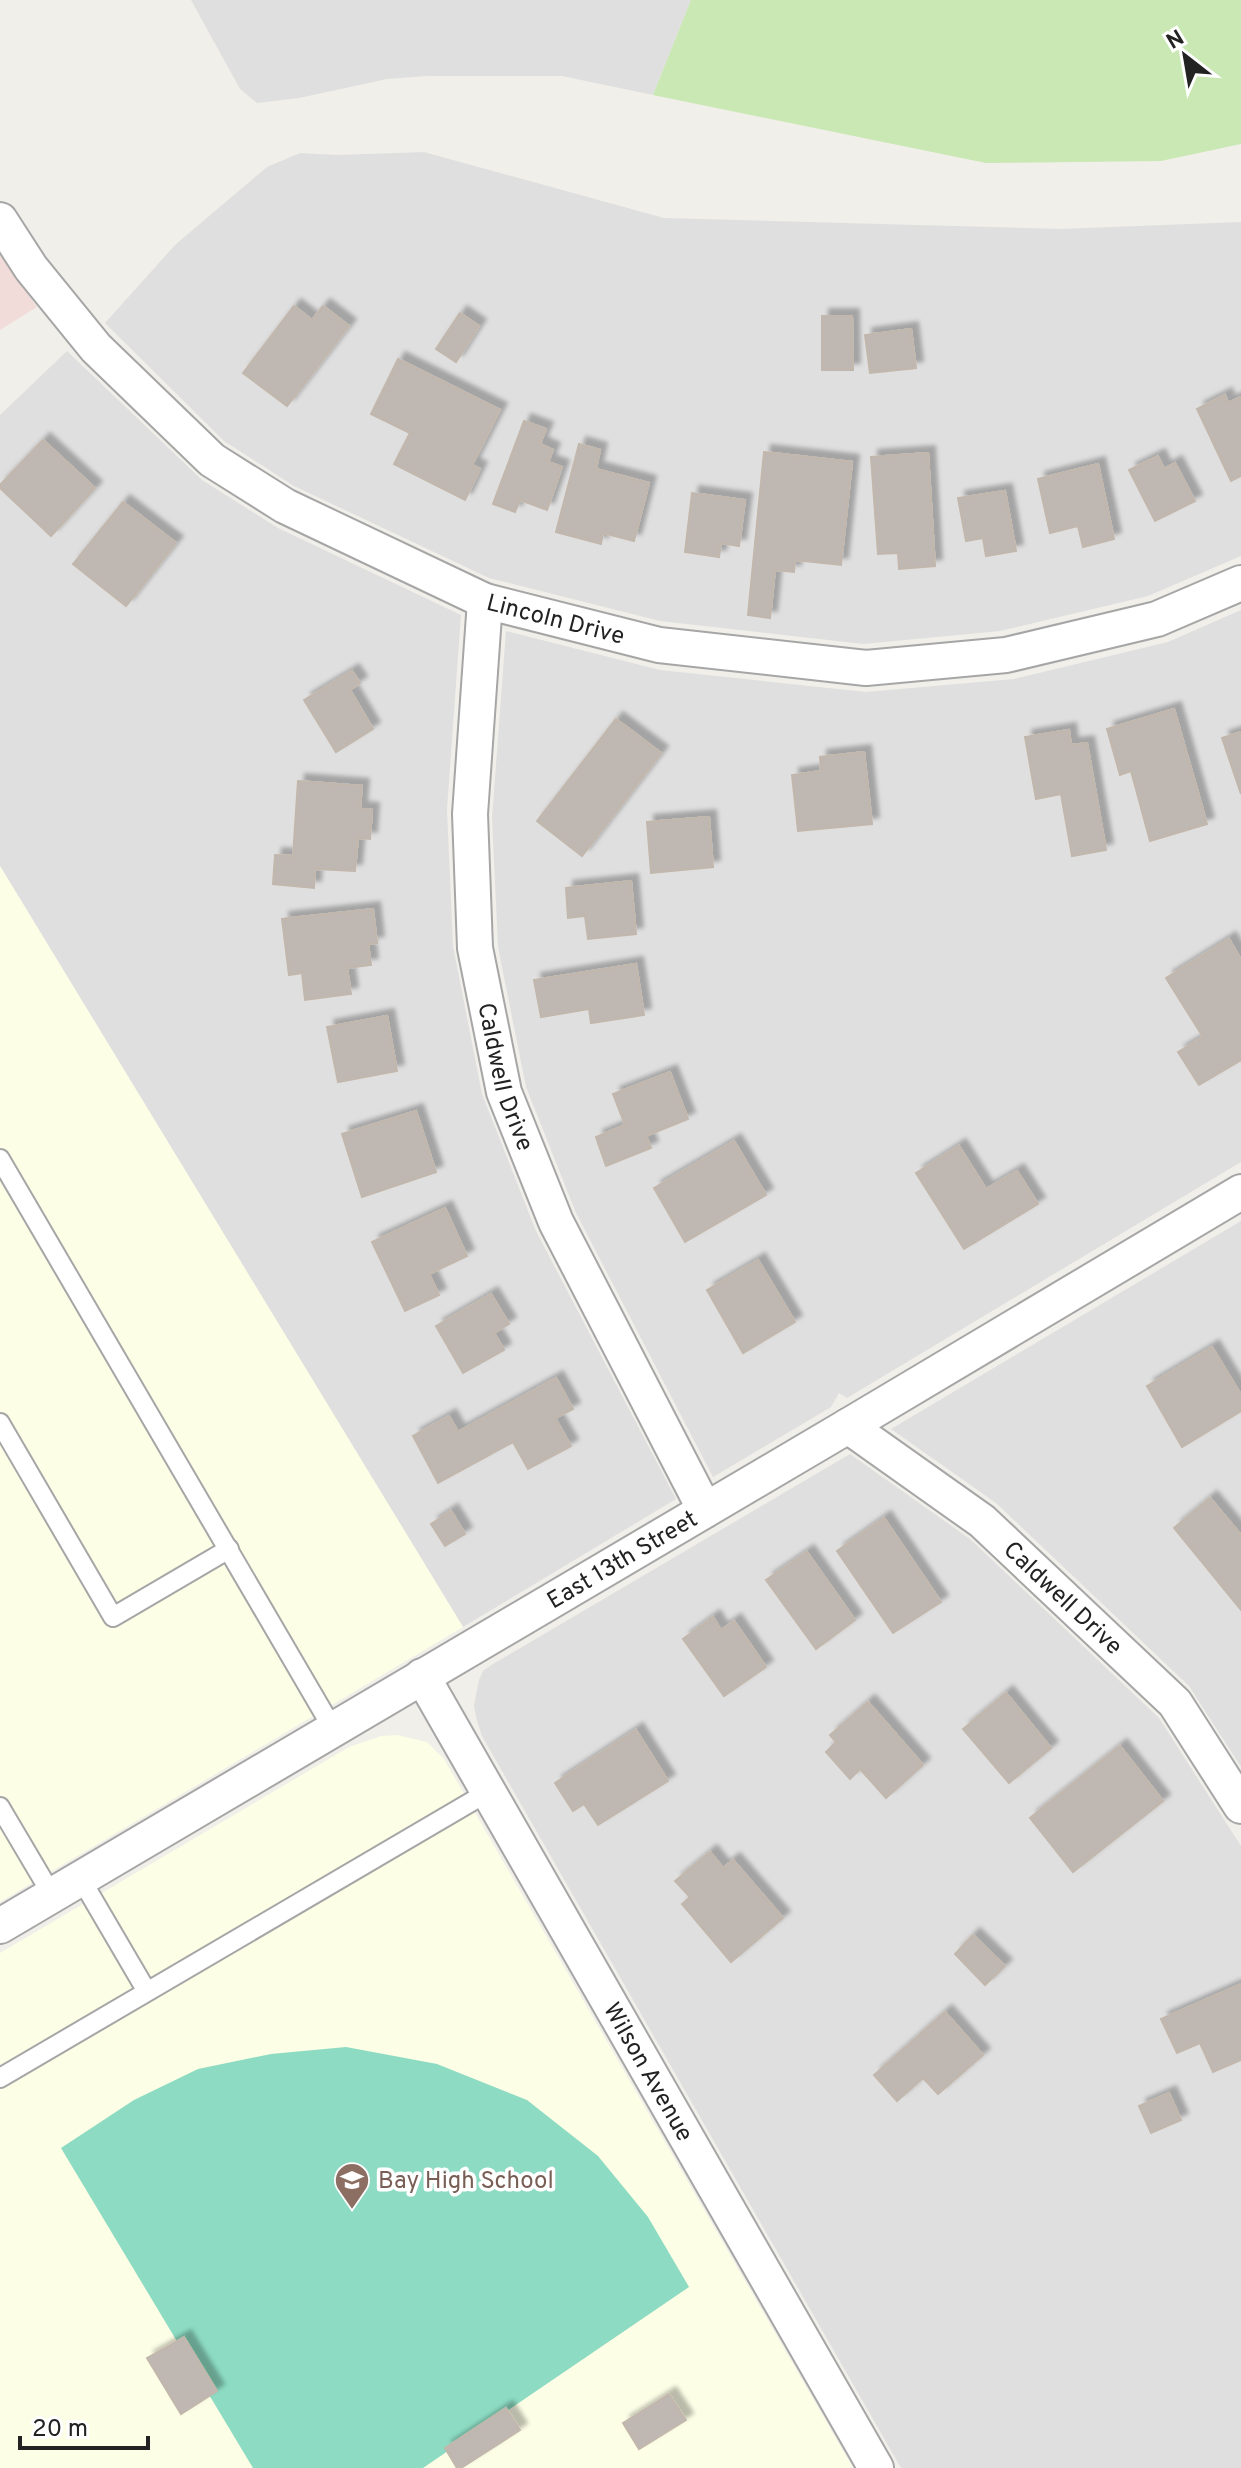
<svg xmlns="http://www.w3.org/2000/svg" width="1241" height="2468" font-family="Overpass,sans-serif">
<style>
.residential{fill:#e0dfdf}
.commercial{fill:#f1dcda}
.education{fill:#fcfee6}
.grass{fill:#c9e8b3}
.pitch{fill:#8cdbc2}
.building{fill:#bfb8b2;stroke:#c2b7ac;stroke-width:2;filter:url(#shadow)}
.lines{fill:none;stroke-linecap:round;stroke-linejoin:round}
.service-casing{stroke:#a6a6a6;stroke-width:22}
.minor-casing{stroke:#a6a6a6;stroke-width:38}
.service{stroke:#fff;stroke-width:18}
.minor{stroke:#fff;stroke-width:34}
.labels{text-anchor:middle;stroke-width:7;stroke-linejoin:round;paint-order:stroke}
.street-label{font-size:24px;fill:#222;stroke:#fff}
.education-label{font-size:24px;fill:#785e54;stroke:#fff;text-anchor:start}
</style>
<defs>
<filter id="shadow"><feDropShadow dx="7" dy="-7" stdDeviation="2" flood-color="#0004"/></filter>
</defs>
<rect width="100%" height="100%" fill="#f1efe9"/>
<g class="residential">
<path d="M 191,0 L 691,0 L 653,95 L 562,76 L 427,76 L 387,79 L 299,98 L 257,103 L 240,89 Z"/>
<path d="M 424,152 L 664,218 L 1060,229 L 1241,222 L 1241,556 L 1148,596 L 1000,631 L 863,644 L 660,621 L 489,578 L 294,486 L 224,441 L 105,323 L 175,245 L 267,167 L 300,153 L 337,155 Z"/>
<path d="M 67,351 L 202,480 L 278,528 L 461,615 L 447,809 L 453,946 L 482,1094 L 536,1231 L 676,1499 L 463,1627 L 0,866 L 0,415 Z"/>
<path d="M 1241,610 L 1241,1162 L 847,1398 L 839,1393 L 831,1407 L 713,1477 L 576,1213 L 526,1087 L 498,947 L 492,818 L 506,631 L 660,670 L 866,692 L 1014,679 L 1168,642 Z"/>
<path d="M 1241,1221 L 1241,1767 L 1189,1686 L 996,1503 L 891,1429 Z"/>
<path d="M 850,1454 L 970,1539 L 1159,1718 L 1241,1846 L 1241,2468 L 901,2468 L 482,1736 L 477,1721 L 474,1706 L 479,1680 L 483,1671 L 493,1664 Z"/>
</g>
<path class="commercial" d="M 0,255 L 37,307 L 0,330 Z"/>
<g class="education">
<path d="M 0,866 L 463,1627 L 0,1902 Z"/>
<path d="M 397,1735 L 427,1742 L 444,1759 L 853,2468 L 0,2468 L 0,1953 L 349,1747 L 381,1736 Z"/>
</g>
<path class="grass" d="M 691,0 L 1241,0 L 1241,144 L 1161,161 L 986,163 L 653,95 Z"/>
<path class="pitch" d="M 346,2047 L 437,2064 L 527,2100 L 598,2156 L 648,2217 L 689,2287 L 423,2468 L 253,2468 L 61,2148 L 134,2100 L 198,2069 L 271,2054 Z"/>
<g class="building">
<path d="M 294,306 L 312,320 L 323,306 L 349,326 L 287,406 L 243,373 Z"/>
<path d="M 460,313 L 479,326 L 456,362 L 436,349 Z"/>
<path d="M 822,316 L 852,316 L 853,370 L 822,370 Z"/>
<path d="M 911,329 L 916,368 L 870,373 L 865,335 Z"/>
<path d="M 398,359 L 500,410 L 472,465 L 480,469 L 465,500 L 394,464 L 410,433 L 371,414 Z"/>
<path d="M 1225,395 L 1228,403 L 1241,397 L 1241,476 L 1231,481 L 1197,409 Z"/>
<path d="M 524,421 L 546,429 L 540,444 L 553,450 L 548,462 L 562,467 L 547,510 L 520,500 L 515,512 L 493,504 Z"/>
<path d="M 43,440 L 95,488 L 51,536 L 0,488 L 0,485 Z"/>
<path d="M 579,444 L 600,450 L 596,469 L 649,483 L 634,541 L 603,533 L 601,544 L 556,532 Z"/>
<path d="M 764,452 L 852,462 L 841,565 L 795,560 L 794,572 L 775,570 L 770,618 L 748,615 Z"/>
<path d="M 928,453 L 935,566 L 899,569 L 898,553 L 878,554 L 871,457 Z"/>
<path d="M 1158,456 L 1164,469 L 1175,463 L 1195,501 L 1155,521 L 1129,470 Z"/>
<path d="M 1098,464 L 1114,539 L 1083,547 L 1078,526 L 1050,533 L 1038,479 Z"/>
<path d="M 1005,491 L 1016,551 L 986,556 L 983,538 L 966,541 L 958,498 Z"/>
<path d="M 692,493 L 745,500 L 739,546 L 721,543 L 719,557 L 685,552 Z"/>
<path d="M 123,502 L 176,543 L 126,606 L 73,564 Z"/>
<path d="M 352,671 L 360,683 L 350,690 L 373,729 L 336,752 L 304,700 Z"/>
<path d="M 1174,709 L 1207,824 L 1150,841 L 1131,771 L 1120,775 L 1107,729 Z"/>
<path d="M 616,719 L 661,753 L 582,856 L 537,821 Z"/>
<path d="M 1069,730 L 1071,745 L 1087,743 L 1106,850 L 1072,856 L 1061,794 L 1036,799 L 1025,737 Z"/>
<path d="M 1241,732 L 1241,794 L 1222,738 Z"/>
<path d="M 864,752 L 872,824 L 798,831 L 792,775 L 821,771 L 820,757 Z"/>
<path d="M 298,781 L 362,786 L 360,809 L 372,810 L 370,839 L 358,838 L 355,871 L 315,869 L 314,888 L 273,884 L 275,855 L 293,856 Z"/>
<path d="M 709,817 L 713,867 L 651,873 L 647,822 Z"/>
<path d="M 631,881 L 636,934 L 588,939 L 585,916 L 568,918 L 566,888 Z"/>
<path d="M 373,909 L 377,943 L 368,944 L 371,965 L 347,968 L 351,994 L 305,1000 L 302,973 L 289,975 L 282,919 Z"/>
<path d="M 1229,939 L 1241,960 L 1241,1060 L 1199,1085 L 1178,1052 L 1203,1037 L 1166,978 Z"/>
<path d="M 636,964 L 644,1015 L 591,1023 L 589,1009 L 541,1017 L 534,980 Z"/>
<path d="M 387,1016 L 397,1071 L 338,1082 L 327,1027 Z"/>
<path d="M 670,1072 L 688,1119 L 646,1136 L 651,1148 L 606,1166 L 596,1137 L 625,1125 L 613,1094 Z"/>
<path d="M 416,1111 L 436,1172 L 362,1197 L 342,1134 Z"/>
<path d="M 734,1141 L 766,1195 L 685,1242 L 654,1188 Z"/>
<path d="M 959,1146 L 986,1189 L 1017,1171 L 1038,1204 L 964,1249 L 916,1173 Z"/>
<path d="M 445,1208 L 467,1256 L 429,1274 L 439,1295 L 405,1311 L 372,1242 Z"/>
<path d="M 758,1260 L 795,1322 L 743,1353 L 707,1290 Z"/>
<path d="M 491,1294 L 509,1324 L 494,1333 L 504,1350 L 463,1373 L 436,1326 Z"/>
<path d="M 1212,1347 L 1241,1395 L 1241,1411 L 1182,1447 L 1147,1386 Z"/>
<path d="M 556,1378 L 573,1409 L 555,1418 L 571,1446 L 528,1469 L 513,1442 L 438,1483 L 413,1436 L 449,1416 L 458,1432 Z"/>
<path d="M 1210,1498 L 1241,1535 L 1241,1610 L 1174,1528 Z"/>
<path d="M 451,1511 L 465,1534 L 445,1546 L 431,1524 Z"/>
<path d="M 884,1518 L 941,1602 L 893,1633 L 837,1551 Z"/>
<path d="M 807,1552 L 855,1620 L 816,1649 L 766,1580 Z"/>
<path d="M 713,1617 L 721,1630 L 734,1621 L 766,1667 L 724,1696 L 683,1639 Z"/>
<path d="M 1006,1693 L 1051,1748 L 1009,1783 L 963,1729 Z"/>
<path d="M 868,1702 L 923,1765 L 886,1798 L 860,1769 L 850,1779 L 826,1752 L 836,1742 L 830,1735 Z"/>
<path d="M 636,1730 L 668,1781 L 598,1825 L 584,1804 L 573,1811 L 555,1783 Z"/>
<path d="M 1120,1746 L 1163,1801 L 1073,1872 L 1030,1818 Z"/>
<path d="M 710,1852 L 723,1868 L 733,1860 L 783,1918 L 731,1962 L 682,1904 L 690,1897 L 675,1881 Z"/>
<path d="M 973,1935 L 1005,1966 L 985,1985 L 955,1954 Z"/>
<path d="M 1241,1984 L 1241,2060 L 1213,2072 L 1200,2043 L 1177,2053 L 1161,2019 Z"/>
<path d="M 945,2012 L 983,2055 L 938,2094 L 923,2078 L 897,2101 L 874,2075 Z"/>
<path d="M 1169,2093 L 1181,2120 L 1151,2133 L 1139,2106 Z"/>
<path d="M 184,2337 L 217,2391 L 181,2414 L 147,2358 Z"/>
<path d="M 669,2394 L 686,2420 L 639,2449 L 623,2423 Z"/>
<path d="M 506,2408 L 520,2430 L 461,2468 L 457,2468 L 445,2448 Z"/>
</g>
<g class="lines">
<g class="service-casing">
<g id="service">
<path d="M 0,1159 L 333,1729"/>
<path d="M 0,1423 L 113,1617 L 229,1549"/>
<path d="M 0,1807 L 52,1895"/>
<path d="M 81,1879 L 146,1990"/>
<path d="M 0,2078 L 488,1792"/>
</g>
</g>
<g class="minor-casing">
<g id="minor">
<path id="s1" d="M 0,220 L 31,268 L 96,348 L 212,460 L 285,506 L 485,601 L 659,645 L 866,668 L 1006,655 L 1157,619 L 1241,583"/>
<path id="s2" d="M 485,601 L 470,814 L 475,948 L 504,1092 L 556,1222 L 705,1510"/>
<path id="s3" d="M 848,1426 L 982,1521 L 1175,1703 L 1241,1806"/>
<path id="s4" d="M 422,1676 L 876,2468"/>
<path id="s5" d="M 0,1926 L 848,1426 L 1241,1192"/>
</g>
</g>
<use href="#service" class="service"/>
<use href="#minor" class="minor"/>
</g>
<defs>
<g id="school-pin" transform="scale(1.8)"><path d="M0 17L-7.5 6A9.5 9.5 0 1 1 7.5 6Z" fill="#8d6e63" stroke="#fff"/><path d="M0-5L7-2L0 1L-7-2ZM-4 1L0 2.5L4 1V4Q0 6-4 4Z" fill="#fff"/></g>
</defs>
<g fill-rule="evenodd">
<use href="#school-pin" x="352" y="2180"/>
</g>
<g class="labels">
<g class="street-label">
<text dy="8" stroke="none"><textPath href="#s1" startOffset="702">Lincoln Drive</textPath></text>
<text dy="8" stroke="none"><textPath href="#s2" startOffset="480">Caldwell Drive</textPath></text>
<text dy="8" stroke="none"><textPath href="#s5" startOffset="722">East 13th Street</textPath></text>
<text dy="8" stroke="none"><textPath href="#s3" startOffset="276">Caldwell Drive</textPath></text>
<text dy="8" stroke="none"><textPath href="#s4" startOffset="456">Wilson Avenue</textPath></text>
</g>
<g class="education-label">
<text x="378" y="2188">Bay High School</text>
</g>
</g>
<g transform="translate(1185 56) rotate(329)" stroke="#ffffff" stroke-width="6" paint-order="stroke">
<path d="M0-6L14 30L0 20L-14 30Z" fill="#222222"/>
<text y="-12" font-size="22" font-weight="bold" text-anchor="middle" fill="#222222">N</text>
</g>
<path d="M20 2436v12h128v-12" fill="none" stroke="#222222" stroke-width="4"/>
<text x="32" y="2436" font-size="24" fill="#222222" stroke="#ffffff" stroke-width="6" paint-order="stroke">20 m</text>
</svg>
